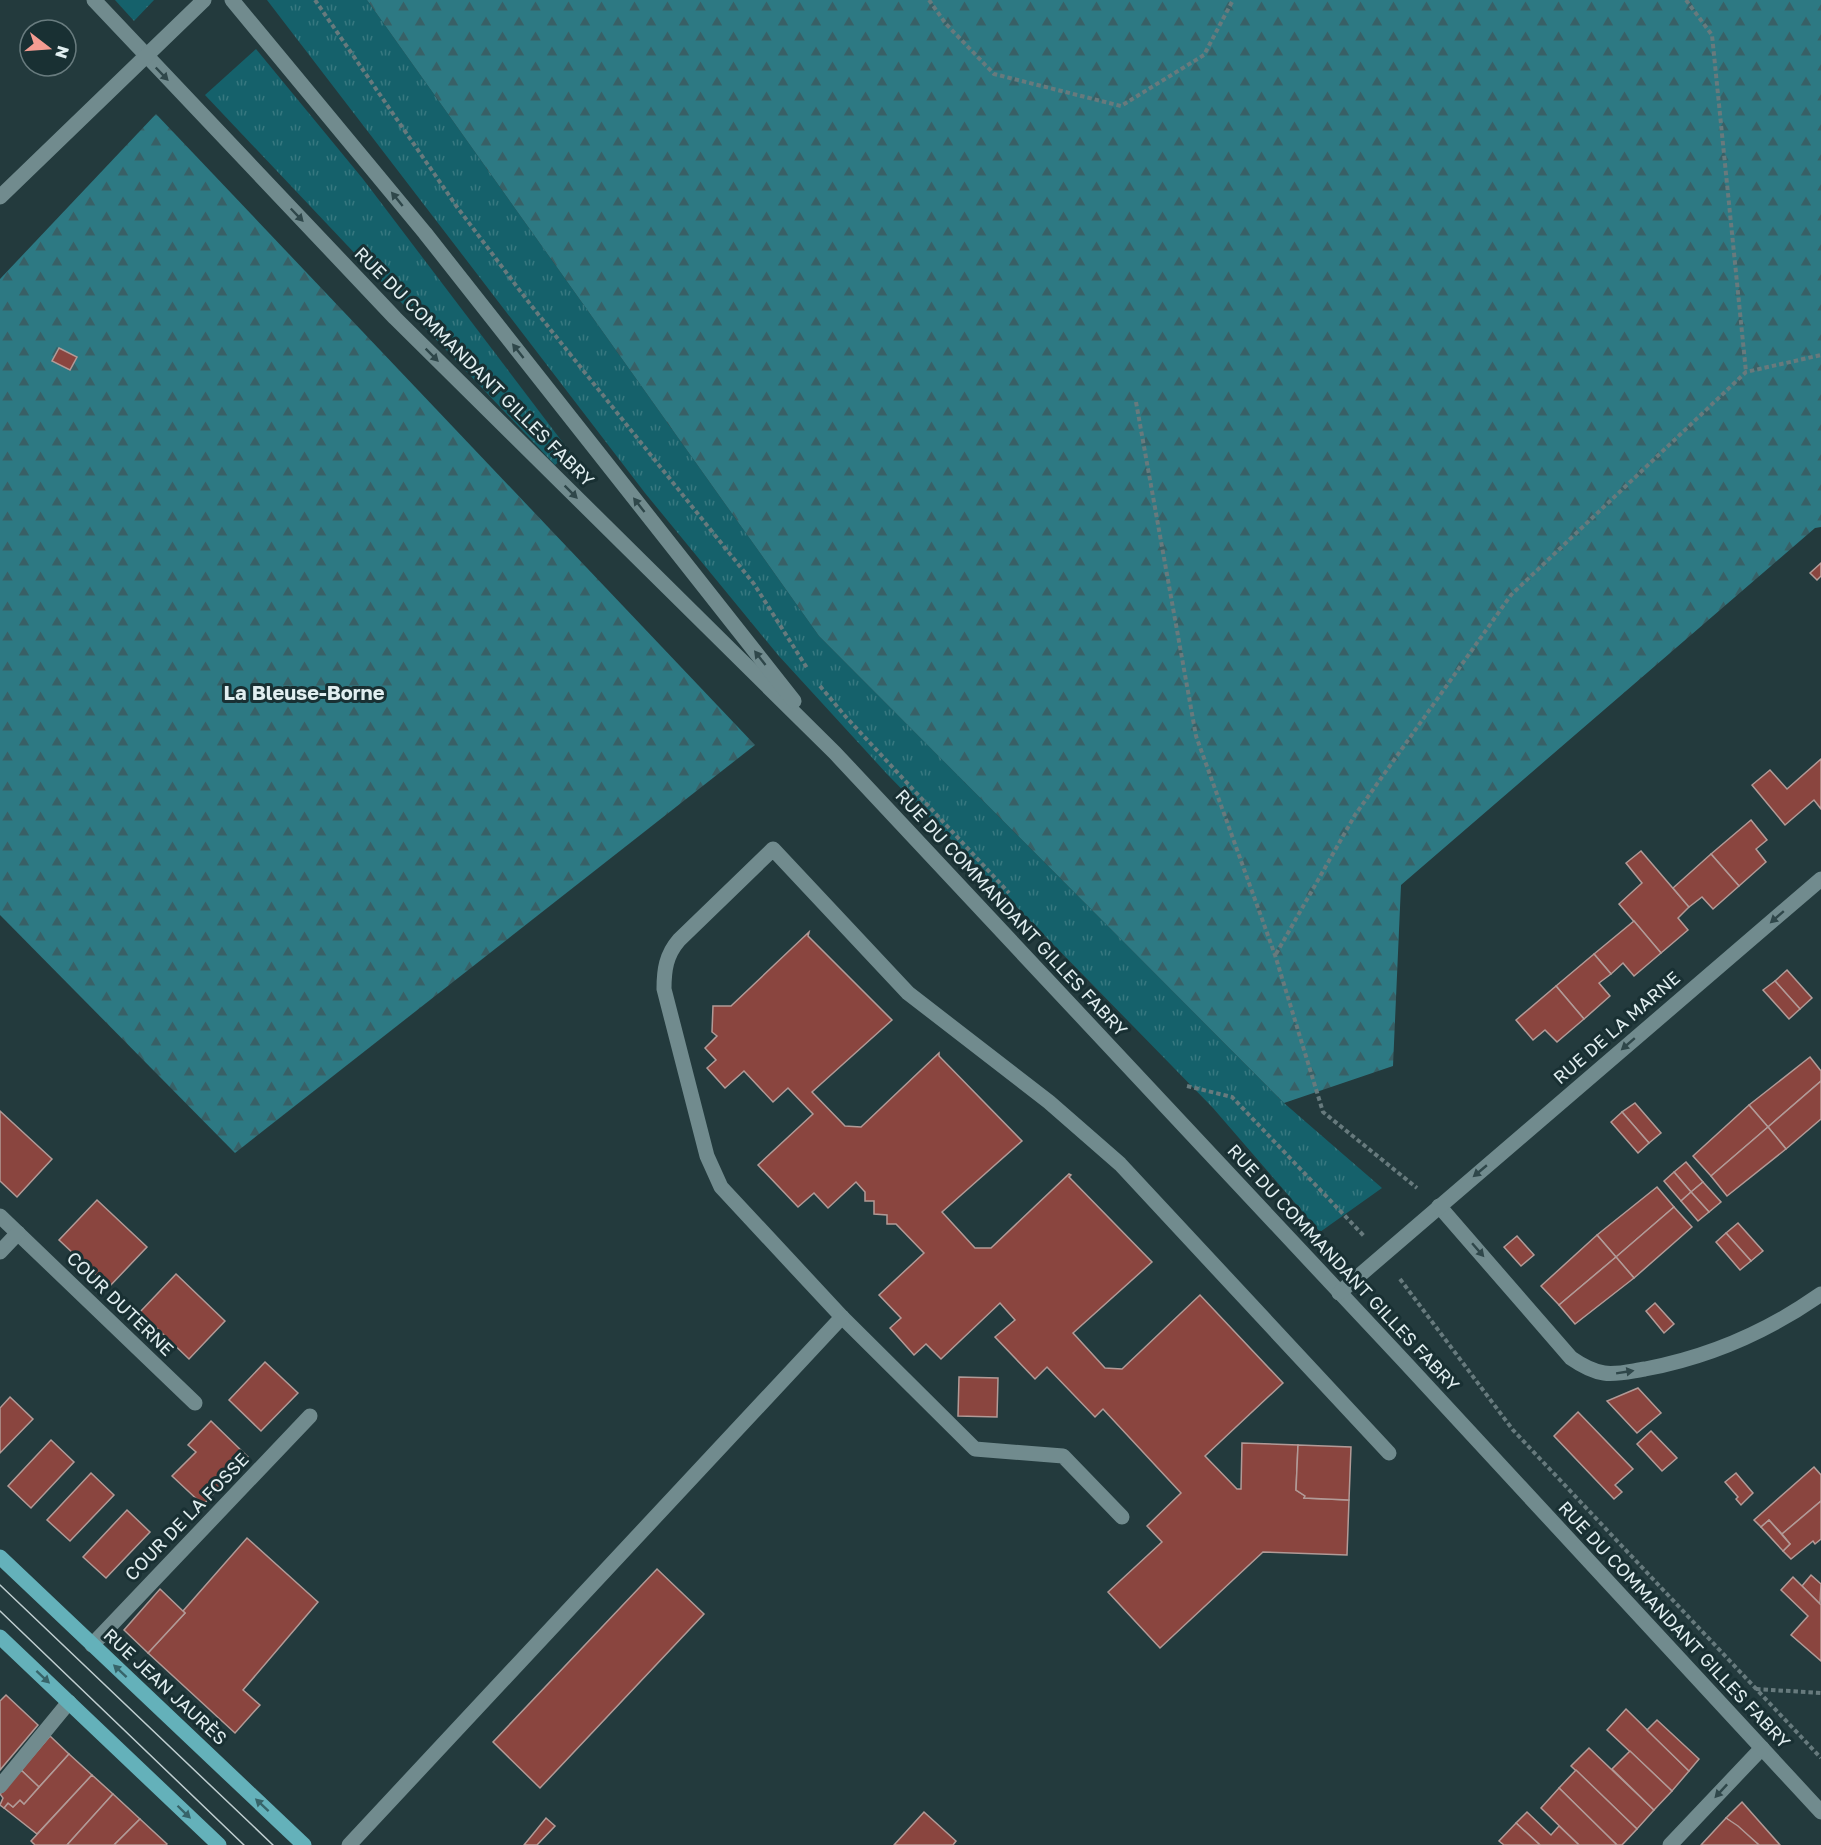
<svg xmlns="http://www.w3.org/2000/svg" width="1821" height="1845" font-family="'Golos Text',sans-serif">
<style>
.grass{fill:url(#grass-tufts)}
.forest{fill:url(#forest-firs)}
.building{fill:#8a453f;stroke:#b29a97;stroke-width:1.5}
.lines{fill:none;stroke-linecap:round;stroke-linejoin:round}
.path{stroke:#677a7d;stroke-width:4;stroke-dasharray:4.5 3;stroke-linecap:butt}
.minor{stroke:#718b8e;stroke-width:15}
.major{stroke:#64b1ba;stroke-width:15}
.tram{stroke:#bfced0;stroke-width:1.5}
.oneway{fill:#2f474a}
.oneway2{fill:#376469}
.labels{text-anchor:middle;stroke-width:6;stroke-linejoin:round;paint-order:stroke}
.street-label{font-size:18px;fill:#e1eef0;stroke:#193033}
.neighbourhood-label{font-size:20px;font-weight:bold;fill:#e1eef0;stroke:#193033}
</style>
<defs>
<pattern id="grass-tufts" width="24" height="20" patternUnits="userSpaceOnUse" patternTransform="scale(1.5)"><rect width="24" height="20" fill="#15616b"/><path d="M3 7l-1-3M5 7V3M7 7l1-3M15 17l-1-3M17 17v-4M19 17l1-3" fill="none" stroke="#377880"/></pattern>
<pattern id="forest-firs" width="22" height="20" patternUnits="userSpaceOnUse" patternTransform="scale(1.5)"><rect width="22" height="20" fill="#2d7983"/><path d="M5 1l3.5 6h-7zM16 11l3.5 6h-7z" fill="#386066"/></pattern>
</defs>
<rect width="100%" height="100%" fill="#233a3d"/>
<g class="grass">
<path d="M 115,0 L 154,0 L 134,21 Z"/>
<path d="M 267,0 L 367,0 L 819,636 L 1284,1103 L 1382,1188 L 1320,1232 L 1213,1108 L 887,774 L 778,655 L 645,493 Z"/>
<path d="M 256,49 L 363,179 L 570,452 L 555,465 L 205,95 Z"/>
</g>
<g class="forest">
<path d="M 367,0 L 1821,0 L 1821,527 L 1815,528 L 1401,885 L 1393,1066 L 1284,1103 L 819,636 Z"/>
<path d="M 156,114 L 755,745 L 235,1153 L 0,915 L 0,279 Z"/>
</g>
<g class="building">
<path d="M 59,348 L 77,357 L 70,370 L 52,361 Z"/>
<path d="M 1821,563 L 1821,576 L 1817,580 L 1810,573 Z"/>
<path d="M 1821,759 L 1821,809 L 1814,800 L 1785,825 L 1752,785 L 1770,770 L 1787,789 Z"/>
<path d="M 1751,820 L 1767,840 L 1756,849 L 1766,862 L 1739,886 L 1711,854 Z"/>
<path d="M 1641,851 L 1689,907 L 1678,918 L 1688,930 L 1661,953 L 1619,904 L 1642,883 L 1626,863 Z"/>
<path d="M 1711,854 L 1739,886 L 1713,909 L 1702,897 L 1689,907 L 1673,888 Z"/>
<path d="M 1634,921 L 1661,953 L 1634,976 L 1623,963 L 1611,974 L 1594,954 Z"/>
<path d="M 809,932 L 808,936 L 892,1020 L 812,1092 L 845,1126 L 861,1127 L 939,1053 L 939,1056 L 1022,1141 L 942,1212 L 975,1248 L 991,1248 L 1069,1174 L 1071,1175 L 1069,1177 L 1152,1262 L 1073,1333 L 1105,1368 L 1122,1369 L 1200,1295 L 1283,1383 L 1205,1456 L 1237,1489 L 1241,1489 L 1242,1443 L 1298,1445 L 1296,1490 L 1305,1496 L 1304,1498 L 1349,1500 L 1347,1555 L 1263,1552 L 1160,1648 L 1108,1592 L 1162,1542 L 1147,1526 L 1181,1493 L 1103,1409 L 1095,1417 L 1047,1367 L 1035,1379 L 995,1337 L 1015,1320 L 1000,1303 L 941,1359 L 926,1344 L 914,1355 L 890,1328 L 901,1318 L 879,1295 L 924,1253 L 896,1224 L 887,1224 L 887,1215 L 874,1214 L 874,1201 L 865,1201 L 865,1192 L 856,1182 L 828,1208 L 814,1193 L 798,1207 L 758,1165 L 813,1114 L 788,1088 L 773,1102 L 744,1071 L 725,1088 L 707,1068 L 716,1060 L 705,1048 L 717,1036 L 712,1032 L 713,1006 L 731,1006 Z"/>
<path d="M 1594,954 L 1611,974 L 1599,983 L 1610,996 L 1584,1019 L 1556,986 Z"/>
<path d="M 1787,970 L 1812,998 L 1800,1009 L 1775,981 Z"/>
<path d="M 1775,981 L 1800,1009 L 1789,1019 L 1763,990 Z"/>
<path d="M 1556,986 L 1584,1019 L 1557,1042 L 1545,1030 L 1533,1040 L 1516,1020 Z"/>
<path d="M 1810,1057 L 1821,1071 L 1821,1081 L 1768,1127 L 1749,1105 Z"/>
<path d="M 1821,1081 L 1821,1119 L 1786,1149 L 1768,1127 Z"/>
<path d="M 1635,1103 L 1661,1133 L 1649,1143 L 1622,1112 Z"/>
<path d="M 1749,1105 L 1768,1127 L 1711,1176 L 1693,1156 Z"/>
<path d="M 0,1111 L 52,1159 L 17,1197 L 0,1181 Z"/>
<path d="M 1622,1112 L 1649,1143 L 1638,1153 L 1611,1122 Z"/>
<path d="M 1768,1127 L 1786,1149 L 1727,1196 L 1711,1176 Z"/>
<path d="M 1686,1162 L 1703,1182 L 1691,1192 L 1674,1172 Z"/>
<path d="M 1674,1172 L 1691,1192 L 1681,1201 L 1664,1181 Z"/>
<path d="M 1703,1182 L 1721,1202 L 1709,1212 L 1691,1192 Z"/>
<path d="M 1657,1187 L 1674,1207 L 1616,1257 L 1597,1235 Z"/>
<path d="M 1691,1192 L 1709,1212 L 1698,1221 L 1681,1201 Z"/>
<path d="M 97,1200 L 147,1247 L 109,1287 L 59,1240 Z"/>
<path d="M 1674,1207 L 1692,1227 L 1634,1278 L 1616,1257 Z"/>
<path d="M 1738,1223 L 1763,1251 L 1751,1261 L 1726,1233 Z"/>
<path d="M 1726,1233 L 1751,1261 L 1740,1270 L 1716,1242 Z"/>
<path d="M 1597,1235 L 1616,1257 L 1559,1305 L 1541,1286 Z"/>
<path d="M 1517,1236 L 1534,1255 L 1521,1266 L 1504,1247 Z"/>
<path d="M 1616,1257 L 1634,1278 L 1575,1324 L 1559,1305 Z"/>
<path d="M 176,1274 L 225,1321 L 189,1359 L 140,1312 Z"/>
<path d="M 1655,1303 L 1674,1324 L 1664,1333 L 1646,1311 Z"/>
<path d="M 265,1362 L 298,1393 L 261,1431 L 229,1400 Z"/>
<path d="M 959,1377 L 998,1378 L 997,1417 L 958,1416 Z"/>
<path d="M 1638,1388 L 1661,1413 L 1637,1433 L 1607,1401 Z"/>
<path d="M 10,1397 L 33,1419 L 0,1453 L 0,1408 Z"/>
<path d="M 1578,1412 L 1633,1469 L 1615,1485 L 1622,1492 L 1614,1499 L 1554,1436 Z"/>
<path d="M 211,1421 L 248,1457 L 203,1505 L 172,1476 L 196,1452 L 188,1445 Z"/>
<path d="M 1651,1431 L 1677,1458 L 1662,1471 L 1637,1444 Z"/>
<path d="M 51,1440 L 74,1462 L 31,1508 L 8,1486 Z"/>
<path d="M 1298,1445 L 1351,1447 L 1349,1500 L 1304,1498 L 1305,1496 L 1296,1490 Z"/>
<path d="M 1814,1467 L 1821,1475 L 1821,1501 L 1782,1534 L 1769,1520 L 1761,1527 L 1754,1520 Z"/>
<path d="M 91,1473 L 114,1495 L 70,1541 L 47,1520 Z"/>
<path d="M 1736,1473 L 1753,1493 L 1741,1505 L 1736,1499 L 1738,1497 L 1725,1482 Z"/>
<path d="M 1821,1501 L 1821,1539 L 1815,1544 L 1813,1541 L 1791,1559 L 1783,1551 L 1790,1544 L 1782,1534 Z"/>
<path d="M 127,1510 L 150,1532 L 106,1578 L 83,1557 Z"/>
<path d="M 1769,1520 L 1790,1544 L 1783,1551 L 1761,1527 Z"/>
<path d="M 247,1538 L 318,1602 L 243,1690 L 260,1705 L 235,1733 L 148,1653 L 185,1613 L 183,1611 Z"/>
<path d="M 657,1569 L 704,1614 L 540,1788 L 493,1742 Z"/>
<path d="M 1811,1575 L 1821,1584 L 1820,1604 L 1802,1586 Z"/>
<path d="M 1793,1577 L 1821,1605 L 1821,1661 L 1791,1635 L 1808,1616 L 1781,1590 Z"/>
<path d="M 160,1589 L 185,1613 L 148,1653 L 124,1630 Z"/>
<path d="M 6,1695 L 38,1725 L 0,1770 L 0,1701 Z"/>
<path d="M 1626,1709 L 1689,1771 L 1672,1791 L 1607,1730 Z"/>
<path d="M 1657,1720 L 1699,1759 L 1689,1771 L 1647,1730 Z"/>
<path d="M 50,1736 L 69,1754 L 39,1787 L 21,1770 Z"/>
<path d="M 1589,1748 L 1654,1810 L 1637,1829 L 1571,1766 Z"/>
<path d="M 1630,1751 L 1672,1791 L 1654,1810 L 1612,1769 Z"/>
<path d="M 69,1754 L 92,1775 L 37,1834 L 4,1808 L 8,1803 L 13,1807 L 20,1800 L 24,1804 Z"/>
<path d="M 21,1770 L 39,1787 L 24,1804 L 20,1800 L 13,1807 L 8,1803 L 4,1808 L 0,1805 L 3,1798 L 0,1794 Z"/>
<path d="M 1576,1770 L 1637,1829 L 1622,1845 L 1617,1845 L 1559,1788 Z"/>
<path d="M 92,1775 L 113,1794 L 67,1845 L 35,1845 L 31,1841 Z"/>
<path d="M 1559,1788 L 1617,1845 L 1579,1845 L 1541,1808 Z"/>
<path d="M 113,1794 L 140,1819 L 114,1845 L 67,1845 Z"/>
<path d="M 1742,1802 L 1780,1845 L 1759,1845 L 1726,1818 Z"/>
<path d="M 924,1812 L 956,1841 L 953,1845 L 894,1845 Z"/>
<path d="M 1527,1812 L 1551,1835 L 1559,1826 L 1579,1845 L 1540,1845 L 1516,1823 Z"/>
<path d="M 546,1818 L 555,1826 L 537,1845 L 524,1845 Z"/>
<path d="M 1726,1818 L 1738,1826 L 1759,1845 L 1701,1845 Z"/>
<path d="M 140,1819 L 167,1844 L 166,1845 L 114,1845 Z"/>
<path d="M 1516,1823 L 1540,1845 L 1504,1845 L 1499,1841 Z"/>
</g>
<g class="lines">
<g class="path">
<path d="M 315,0 L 457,207 L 530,304 L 754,584 L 807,668"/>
<path d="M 929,0 L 946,24 L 994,74 L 1121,106 L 1204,55 L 1233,0"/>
<path d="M 1686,0 L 1712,35 L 1746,372"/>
<path d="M 1136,402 L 1196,736 L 1275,955 L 1323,1112 L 1417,1188"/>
<path d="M 820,686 L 846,717 L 1009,893"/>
<path d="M 1276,954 L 1355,815 L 1511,595 L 1746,372 L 1821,355"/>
<path d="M 1187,1086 L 1232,1097 L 1364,1236"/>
<path d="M 1400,1279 L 1513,1430 L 1821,1758"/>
<path d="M 1756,1689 L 1821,1693"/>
</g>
<g class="minor">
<path d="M 94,0 L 395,318 L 835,753 L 1403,1360 L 1821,1812"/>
<path d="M 232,0 L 425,233 L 794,701"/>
<path d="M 0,197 L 204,0"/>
<path d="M 1439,1206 L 1571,1358 C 1581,1365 1591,1371 1604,1373 C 1617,1375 1631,1371 1645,1369 C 1709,1357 1767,1332 1821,1294"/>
<path d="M 0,1216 L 195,1403"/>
<path d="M 0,1252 L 18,1233"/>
<path d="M 1339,1293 L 1821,879"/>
<path d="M 1122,1517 L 1063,1456 L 975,1449 L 842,1317 L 721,1187 L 707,1156 L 664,989 C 664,970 666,955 679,940 L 773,849 L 908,993 L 1049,1102 L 1120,1164 L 1389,1453"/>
<path d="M 92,1645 L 310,1416"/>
<path d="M 0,1786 L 69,1702"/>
<path d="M 349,1845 L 842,1317"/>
<path d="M 1670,1845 L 1762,1748"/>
</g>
<g class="major">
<path d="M 0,1557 L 304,1845"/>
<path d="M 0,1637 L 219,1845"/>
</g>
<g class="tram">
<path d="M 0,1585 L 273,1845"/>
<path d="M 0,1611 L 244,1845"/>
</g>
</g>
<defs><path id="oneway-solid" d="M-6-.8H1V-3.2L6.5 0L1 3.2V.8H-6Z" transform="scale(1.5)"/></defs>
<g class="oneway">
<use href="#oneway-solid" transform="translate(162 74) rotate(46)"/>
<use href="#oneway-solid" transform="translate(397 199) rotate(-129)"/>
<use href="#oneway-solid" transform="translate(297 215) rotate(46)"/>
<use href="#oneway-solid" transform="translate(518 351) rotate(-128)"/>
<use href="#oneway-solid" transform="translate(432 355) rotate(45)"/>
<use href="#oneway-solid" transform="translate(571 492) rotate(45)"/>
<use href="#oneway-solid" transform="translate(639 505) rotate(-128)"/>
<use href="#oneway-solid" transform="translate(760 658) rotate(-128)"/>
<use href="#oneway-solid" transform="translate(1777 917) rotate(139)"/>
<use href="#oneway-solid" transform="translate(1628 1044) rotate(139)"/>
<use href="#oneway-solid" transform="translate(1480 1171) rotate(140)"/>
<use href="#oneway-solid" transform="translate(1478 1250) rotate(49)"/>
<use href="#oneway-solid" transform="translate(1625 1372) rotate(-9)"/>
<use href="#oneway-solid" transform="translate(1721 1791) rotate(133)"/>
</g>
<g class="oneway2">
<use href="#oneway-solid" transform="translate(120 1671) rotate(-137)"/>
<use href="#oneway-solid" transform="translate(43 1677) rotate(43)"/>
<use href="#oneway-solid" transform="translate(262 1805) rotate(-137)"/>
<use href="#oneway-solid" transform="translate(184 1812) rotate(44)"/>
</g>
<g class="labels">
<g class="street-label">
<text transform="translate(474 367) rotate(45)" y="6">RUE DU COMMANDANT GILLES FABRY</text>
<text transform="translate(1011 913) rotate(47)" y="6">RUE DU COMMANDANT GILLES FABRY</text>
<text transform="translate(1617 1028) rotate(-41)" y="6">RUE DE LA MARNE</text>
<text transform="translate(1343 1268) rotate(47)" y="6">RUE DU COMMANDANT GILLES FABRY</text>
<text transform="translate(120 1304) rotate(44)" y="6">COUR DUTERNE</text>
<text transform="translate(187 1517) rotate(-46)" y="6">COUR DE LA FOSSE</text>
<text transform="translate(1674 1625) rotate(47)" y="6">RUE DU COMMANDANT GILLES FABRY</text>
<text transform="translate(165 1687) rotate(43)" y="6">RUE JEAN JAURÈS</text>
</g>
<g class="neighbourhood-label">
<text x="304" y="700">La Bleuse-Borne</text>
</g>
</g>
<g transform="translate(48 48) rotate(107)"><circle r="28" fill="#193033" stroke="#697c7f" stroke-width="1.5"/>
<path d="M0-4.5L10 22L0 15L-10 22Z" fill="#f59c92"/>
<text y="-9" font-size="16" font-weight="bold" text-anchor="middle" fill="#e1eef0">N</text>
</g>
</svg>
